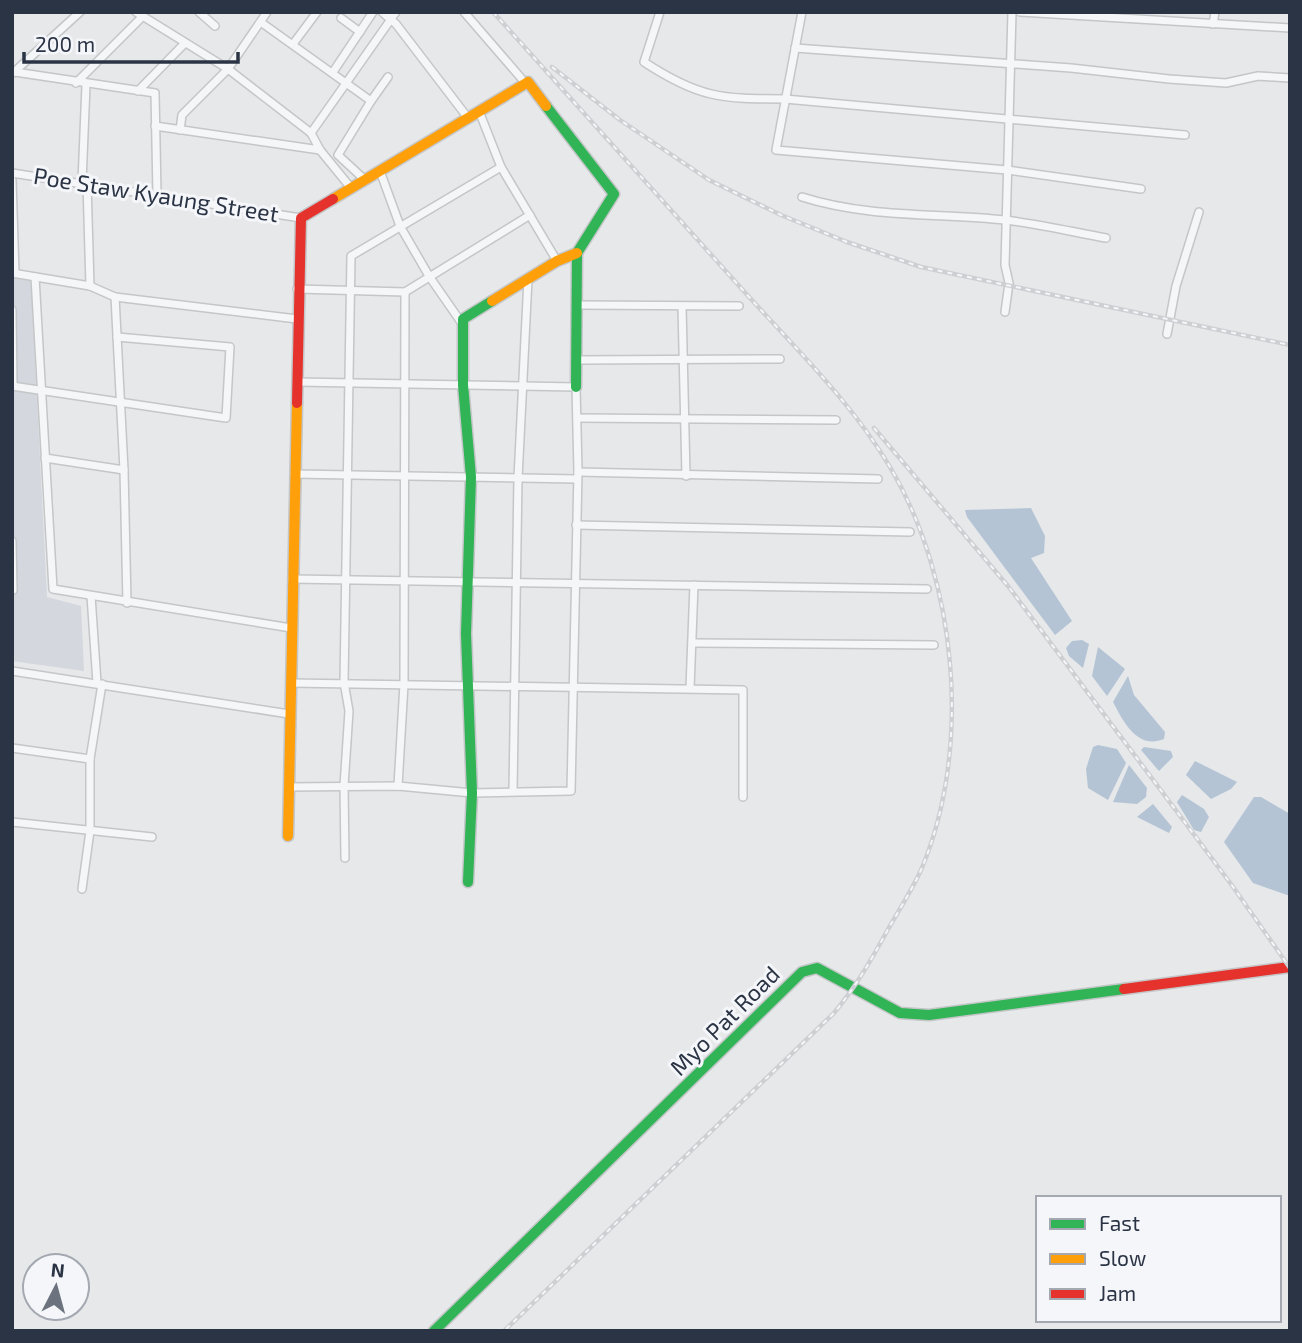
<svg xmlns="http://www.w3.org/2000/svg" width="1302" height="1343" font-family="'Exo 2',sans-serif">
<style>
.built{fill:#d4d7dd}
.water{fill:#b4c4d5}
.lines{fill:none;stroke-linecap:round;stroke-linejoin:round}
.street-casing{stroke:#c4c6c8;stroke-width:10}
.fast-casing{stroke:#c4c6c8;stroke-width:13}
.slow-casing{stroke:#c4c6c8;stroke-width:13}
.jam-casing{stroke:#c4c6c8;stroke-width:13}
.street{stroke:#f5f6f7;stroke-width:7}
.fast{stroke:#30b455;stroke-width:10}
.slow{stroke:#ff9f0a;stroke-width:10}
.jam{stroke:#e5322d;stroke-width:10}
.rail-casing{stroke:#cecfd2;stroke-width:4.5}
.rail{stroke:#f4f6f9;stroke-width:2;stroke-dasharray:5;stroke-linecap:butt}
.labels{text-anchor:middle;stroke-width:6;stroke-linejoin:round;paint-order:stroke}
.street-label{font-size:23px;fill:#2b3445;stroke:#f4f6f9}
</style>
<rect width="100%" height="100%" fill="#e6e8ea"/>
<path class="built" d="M 12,278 L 31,281 L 47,597 L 81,606 L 84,671 L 12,661 Z"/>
<g class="water">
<path d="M 1031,508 L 1045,536 L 1044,553 L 1031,558 L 1072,621 L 1055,635 L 967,517 L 965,510 Z"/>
<path d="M 1082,640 L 1089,644 L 1083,668 L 1069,656 L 1066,648 L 1072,641 Z"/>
<path d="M 1098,647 L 1125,669 L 1107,696 L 1092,676 Z"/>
<path d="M 1128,676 L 1134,695 L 1165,732 L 1164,739 C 1137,750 1123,721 1113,702 Z"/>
<path d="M 1098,745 L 1117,749 L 1126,763 L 1108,800 L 1088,788 L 1086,769 L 1093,747 Z"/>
<path d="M 1144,747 L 1171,751 L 1173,757 L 1159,771 L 1141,750 Z"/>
<path d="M 1195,761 L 1237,782 L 1231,789 L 1211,799 L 1186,775 Z"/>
<path d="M 1129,765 L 1147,788 L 1146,797 L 1137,804 L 1113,802 Z"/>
<path d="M 1182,795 L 1204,809 L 1209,817 L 1201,832 L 1194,830 L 1177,802 Z"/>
<path d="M 1254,797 L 1261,797 L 1290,814 L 1290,896 L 1253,883 L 1224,842 Z"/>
<path d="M 1153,804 L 1172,827 L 1169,833 L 1137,817 Z"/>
</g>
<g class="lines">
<g class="street-casing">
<g id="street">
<path d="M 136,12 L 228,69 L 311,133 L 320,150 L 351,188"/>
<path d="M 199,12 L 215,26"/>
<path d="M 382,12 L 396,24 L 468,118"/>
<path d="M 464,12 L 521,78"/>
<path d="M 660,12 L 644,62 C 699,98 721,99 785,99 L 1185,135"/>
<path d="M 802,12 L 776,150 L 1007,170 L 1141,189"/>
<path d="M 1020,12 L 1290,28"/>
<path d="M 341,18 L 360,32"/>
<path d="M 262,23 L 371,101 L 338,155 L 365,180"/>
<path d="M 1213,24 L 1215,12"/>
<path d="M 293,44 L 317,12"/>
<path d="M 795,48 L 1071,68 L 1169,79 L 1226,83 L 1258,76 L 1290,78"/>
<path d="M 15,72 L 155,93 L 157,194"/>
<path d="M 333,72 L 373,12"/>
<path d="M 13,73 L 80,12"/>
<path d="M 76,83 L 142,17"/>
<path d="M 138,91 L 185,43"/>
<path d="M 371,101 L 388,77"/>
<path d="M 479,111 L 501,167 L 557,261"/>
<path d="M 155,126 L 320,150"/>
<path d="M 180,130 L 182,115 L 228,69 L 267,12"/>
<path d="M 311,133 L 396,12"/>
<path d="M 380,171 L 400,226 L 429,276 L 463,325"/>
<path d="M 12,173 L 301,218"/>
<path d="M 12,180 L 15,273"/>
<path d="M 82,182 L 86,85"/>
<path d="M 87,183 L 90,286"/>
<path d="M 802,197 C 868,218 937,213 1005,220 C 1039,224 1073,232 1106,238"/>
<path d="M 12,273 L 90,286 L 115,297 L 297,319"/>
<path d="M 35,277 L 53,589 L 291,628"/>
<path d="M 297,289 L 405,292 L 530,215"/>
<path d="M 115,297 L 124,470 L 127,603"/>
<path d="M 577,305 L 739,306"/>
<path d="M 682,306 L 686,476"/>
<path d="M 12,310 L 13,386"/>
<path d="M 1005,312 L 1009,283 L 1005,265 L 1012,12"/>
<path d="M 1167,334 L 1176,286 L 1199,212"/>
<path d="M 577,360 L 780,359"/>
<path d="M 12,386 L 226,418 L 230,347 L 117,337"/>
<path d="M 578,418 L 836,420"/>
<path d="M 45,458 L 124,470"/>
<path d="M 578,472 L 878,479"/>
<path d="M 294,474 L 576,479"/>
<path d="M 576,525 L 910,532"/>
<path d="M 12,541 L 13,590"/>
<path d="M 292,579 L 927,589"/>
<path d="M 91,596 L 97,683"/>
<path d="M 693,643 L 934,645"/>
<path d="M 12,671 L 289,714"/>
<path d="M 291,683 L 743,690 L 743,797"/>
<path d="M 690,688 L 694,585"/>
<path d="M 12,748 L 90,759"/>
<path d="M 398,786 L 404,684 L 405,292"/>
<path d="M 289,787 L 398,786 L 472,793 L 571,791 L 578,472 L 576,387 L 297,382"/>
<path d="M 513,791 L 518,478 L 528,279"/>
<path d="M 12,822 L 152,837"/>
<path d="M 345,858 L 344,786 L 349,711 L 344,682 L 351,256 L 501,167"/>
<path d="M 82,889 L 90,831 L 90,759 L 102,684"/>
</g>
</g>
<g class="fast-casing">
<g id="fast">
<path d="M 546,106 L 614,194 L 577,253 L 576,387"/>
<path d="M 468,882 L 472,793 L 466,634 L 471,477 L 463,385 L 463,319 L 492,301"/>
<path d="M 434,1331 L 802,972 L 817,968 L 900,1013 L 929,1015 L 1124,989"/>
</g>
</g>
<g class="slow-casing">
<g id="slow">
<path d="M 333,199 L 528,82 L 546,106"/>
<path d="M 492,301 L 557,261 L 577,253"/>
<path d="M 288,836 L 297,403"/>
</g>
</g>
<g class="jam-casing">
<g id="jam">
<path d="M 297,403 L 301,218 L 333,199"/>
<path d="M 1124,989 L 1290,967"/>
</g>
</g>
<use href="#street" class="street"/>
<use href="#fast" class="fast"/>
<use href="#slow" class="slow"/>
<use href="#jam" class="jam"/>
<g class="rail-casing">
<g id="rail">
<path d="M 493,12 C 576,104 658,196 741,288 C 792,345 850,400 890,467 C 957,580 973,748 921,870 C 911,892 897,913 886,933 C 870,962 855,988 834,1013 L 504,1331"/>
<path d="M 552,67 L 620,120 L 709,180 L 781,215 L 847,242 L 921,267 L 1290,345"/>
<path d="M 874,428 L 1008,586 L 1231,884 L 1290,968"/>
</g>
</g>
<use href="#rail" class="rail"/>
</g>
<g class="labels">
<g class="street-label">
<text transform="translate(156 195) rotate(9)" y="8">Poe Staw Kyaung Street</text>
<text transform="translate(725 1021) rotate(-45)" y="8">Myo Pat Road</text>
</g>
</g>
<rect width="1302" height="1343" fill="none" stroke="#2b3445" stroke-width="28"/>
<rect x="1036" y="1196" width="245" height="126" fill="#f4f6f9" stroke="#a4a8b1" stroke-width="2"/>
<rect x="1050" y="1219" width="35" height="10" fill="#30b455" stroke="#a4a8b1" stroke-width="2"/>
<text x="1099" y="1231" font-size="21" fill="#2b3445">Fast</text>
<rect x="1050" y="1254" width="35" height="10" fill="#ff9f0a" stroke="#a4a8b1" stroke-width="2"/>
<text x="1099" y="1266" font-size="21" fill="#2b3445">Slow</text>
<rect x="1050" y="1289" width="35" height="10" fill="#e5322d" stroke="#a4a8b1" stroke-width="2"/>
<text x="1099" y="1301" font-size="21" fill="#2b3445">Jam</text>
<g transform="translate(56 1287) rotate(6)"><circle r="33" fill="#f4f6f9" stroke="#a4a8b1" stroke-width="2"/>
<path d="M0-5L12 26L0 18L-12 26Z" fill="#6c737f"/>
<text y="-10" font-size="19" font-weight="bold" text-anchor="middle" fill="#2b3445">N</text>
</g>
<path d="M24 52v10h214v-10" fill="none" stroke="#2b3445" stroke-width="3.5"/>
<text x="35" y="52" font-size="21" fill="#2b3445" stroke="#f4f6f9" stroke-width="5" paint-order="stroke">200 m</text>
</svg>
